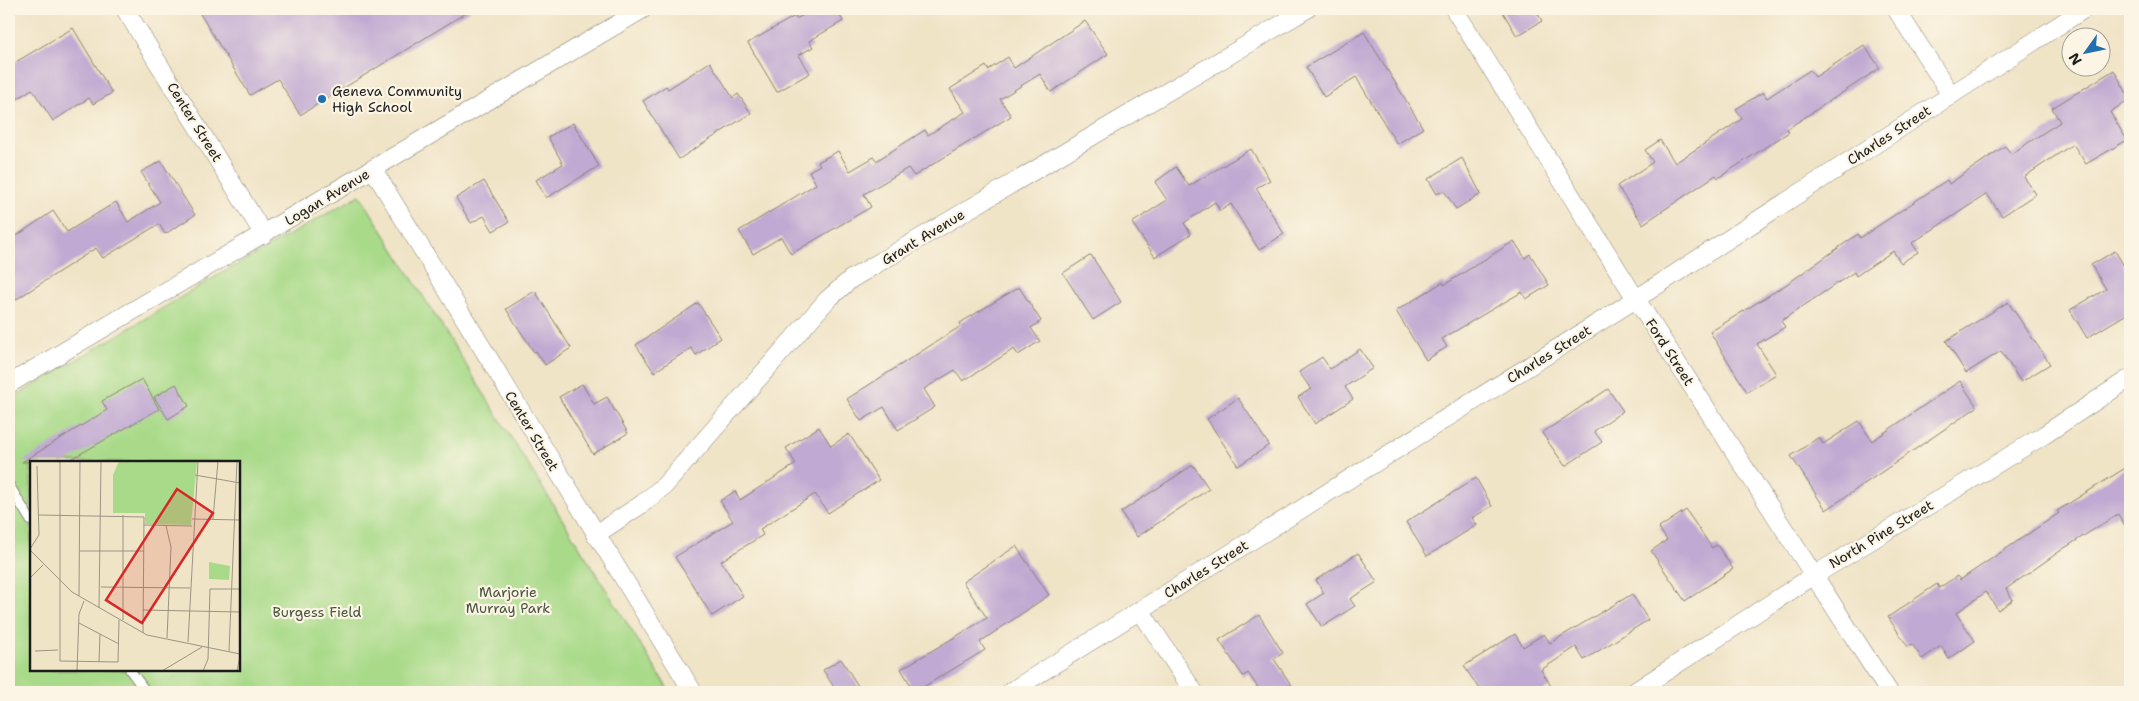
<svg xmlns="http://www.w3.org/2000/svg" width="2139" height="701" font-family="'Shantell Sans',sans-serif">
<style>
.green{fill:#a9da89;stroke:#627b52;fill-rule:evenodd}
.building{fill:#c0a9d2}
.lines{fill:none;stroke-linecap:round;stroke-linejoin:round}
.lane-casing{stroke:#868072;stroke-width:11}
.street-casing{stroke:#868072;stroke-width:19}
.lane{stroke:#fff;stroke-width:9}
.street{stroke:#fff;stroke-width:18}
.poi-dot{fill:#1f6fb2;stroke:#fcf5e5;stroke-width:2}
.labels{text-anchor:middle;stroke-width:4.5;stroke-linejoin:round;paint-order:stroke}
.poi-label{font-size:14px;fill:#1c1c1c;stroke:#fcf5e5;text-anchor:start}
.street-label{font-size:14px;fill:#1c1c1c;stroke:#fcf5e5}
.park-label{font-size:14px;fill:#46553d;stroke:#fcf5e5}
.inset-road{fill:none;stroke:#9b9483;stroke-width:1}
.view{fill:#d62828;fill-opacity:0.15;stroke:#d62828;stroke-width:2.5}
.inset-edge{fill:none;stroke:#1c1c1c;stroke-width:2.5}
</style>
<rect width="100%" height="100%" fill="#fcf5e5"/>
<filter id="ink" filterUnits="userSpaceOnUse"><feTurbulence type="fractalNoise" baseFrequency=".02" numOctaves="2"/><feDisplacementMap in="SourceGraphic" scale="10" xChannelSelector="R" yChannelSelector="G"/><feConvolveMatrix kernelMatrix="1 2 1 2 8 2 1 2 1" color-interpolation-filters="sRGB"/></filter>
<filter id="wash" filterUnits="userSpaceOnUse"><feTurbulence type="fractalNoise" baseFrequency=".0096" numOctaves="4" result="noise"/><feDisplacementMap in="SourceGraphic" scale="20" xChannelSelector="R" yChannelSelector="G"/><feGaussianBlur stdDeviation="1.12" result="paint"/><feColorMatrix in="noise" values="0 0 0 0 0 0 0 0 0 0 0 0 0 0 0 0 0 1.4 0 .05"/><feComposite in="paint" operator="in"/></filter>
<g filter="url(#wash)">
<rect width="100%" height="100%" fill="#f0e4c7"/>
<path class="green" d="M 360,195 L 670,692 L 9,692 L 9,400 L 208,281 ZM 31,462 L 239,462 L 239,670 L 31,670 Z"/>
<g id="blocks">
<g class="building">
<path d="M 197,9 L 472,9 L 300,115 L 278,79 L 250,95 Z"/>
<path d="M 814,9 L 836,9 L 843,21 L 809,41 L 813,47 L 799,55 L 810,73 L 777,92 L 748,43 L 795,16 L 796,19 Z"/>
<path d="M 1501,9 L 1535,9 L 1542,21 L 1517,36 Z"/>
<path d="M 1085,21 L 1108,54 L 1051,92 L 1040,74 L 1000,99 L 1011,116 L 914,176 L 908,168 L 864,194 L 871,207 L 791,254 L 781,237 L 753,254 L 739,231 L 816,184 L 809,171 L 820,165 L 818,162 L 838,151 L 850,171 L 874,157 L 876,161 L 925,130 L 928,135 L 965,112 L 950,89 L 986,66 L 988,70 L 1008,57 L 1014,68 Z"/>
<path d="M 73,28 L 112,93 L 93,104 L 89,98 L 53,121 L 32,89 L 9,104 L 9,66 Z"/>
<path d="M 1364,32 L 1423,128 L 1397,144 L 1356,77 L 1324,97 L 1306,67 Z"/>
<path d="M 1864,45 L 1880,68 L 1787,129 L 1789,132 L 1718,178 L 1716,175 L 1643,224 L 1617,186 L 1653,162 L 1645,150 L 1660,140 L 1675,163 L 1742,119 L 1736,109 L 1763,92 L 1767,98 L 1810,70 L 1815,77 Z"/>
<path d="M 710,62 L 733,98 L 738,94 L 751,113 L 679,159 L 643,101 L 666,86 L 668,89 Z"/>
<path d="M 2114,70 L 2130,99 L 2110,112 L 2127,140 L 2086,164 L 2073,144 L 2024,177 L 2036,194 L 2002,216 L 1987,194 L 1912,243 L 1918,252 L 1901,263 L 1893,251 L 1856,276 L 1854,272 L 1781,321 L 1785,327 L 1757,344 L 1776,374 L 1747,392 L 1710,332 L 1787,284 L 1858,234 L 1860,238 L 1947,180 L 1949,184 L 2005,146 L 2011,154 L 2060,122 L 2052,108 Z"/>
<path d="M 573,123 L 599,166 L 546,198 L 536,180 L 563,164 L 548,137 Z"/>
<path d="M 1251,149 L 1270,180 L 1256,188 L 1284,234 L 1259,250 L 1231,204 L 1220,211 L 1215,202 L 1184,223 L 1191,234 L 1155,257 L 1132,223 L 1167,200 L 1155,182 L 1176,167 L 1189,186 Z"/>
<path d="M 1462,158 L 1481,194 L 1456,209 L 1444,191 L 1437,194 L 1428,179 Z"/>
<path d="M 161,161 L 195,215 L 165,234 L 159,224 L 103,258 L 96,248 L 9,304 L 9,241 L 53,211 L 67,232 L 116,202 L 128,222 L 160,202 L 141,172 Z"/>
<path d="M 484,181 L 509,222 L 493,231 L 484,216 L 471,223 L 456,198 Z"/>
<path d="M 1514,241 L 1525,258 L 1530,254 L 1549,285 L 1526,299 L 1522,292 L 1496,307 L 1442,339 L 1447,347 L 1426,360 L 1396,311 L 1443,282 L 1444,285 Z"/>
<path d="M 2115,251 L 2130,276 L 2130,312 L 2087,338 L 2070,310 L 2106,289 L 2091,265 Z"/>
<path d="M 1091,255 L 1121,302 L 1093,320 L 1063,273 Z"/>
<path d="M 1019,287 L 1041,321 L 1031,328 L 1040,341 L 1018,355 L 1014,349 L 963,381 L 955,370 L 924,389 L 935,407 L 898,430 L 884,407 L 861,421 L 847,399 L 961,326 L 960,323 Z"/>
<path d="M 535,291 L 571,348 L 545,365 L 536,351 L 534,352 L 506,309 Z"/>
<path d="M 2008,302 L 2050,364 L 2021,382 L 2001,351 L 1966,373 L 1946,341 Z"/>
<path d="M 698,303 L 721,338 L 696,355 L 691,348 L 654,372 L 636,345 Z"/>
<path d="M 1360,349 L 1373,368 L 1345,387 L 1353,399 L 1315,424 L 1298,397 L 1311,389 L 1299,372 L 1322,357 L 1330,369 Z"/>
<path d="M 142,379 L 159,409 L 66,462 L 22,462 L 107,410 L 102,401 Z"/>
<path d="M 1960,381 L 1977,407 L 1826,510 L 1791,456 L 1819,437 L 1823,444 L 1859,421 L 1872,441 Z"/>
<path d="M 176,384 L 189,406 L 168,419 L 154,397 Z"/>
<path d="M 582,384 L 594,404 L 607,397 L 628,433 L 593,454 L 559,397 Z"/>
<path d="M 1608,389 L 1623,411 L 1594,431 L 1602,442 L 1565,466 L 1542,433 Z"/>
<path d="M 1238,398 L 1269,445 L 1238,466 L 1207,419 Z"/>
<path d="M 819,427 L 831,446 L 849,434 L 879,480 L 828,513 L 815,494 L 760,529 L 763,535 L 721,561 L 743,596 L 712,616 L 675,557 L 733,521 L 720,501 L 735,491 L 740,500 L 796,464 L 786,448 Z"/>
<path d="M 1193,465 L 1209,489 L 1137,537 L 1121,512 Z"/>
<path d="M 2130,465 L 2130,534 L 2118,514 L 2063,549 L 2006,589 L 2013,600 L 1998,610 L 1986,592 L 1956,613 L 1975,641 L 1949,659 L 1941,646 L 1922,659 L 1912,644 L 1908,647 L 1888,617 L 1937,584 L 1939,588 L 1957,576 L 1960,580 L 2059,513 L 2057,511 Z"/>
<path d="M 1476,478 L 1492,506 L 1472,518 L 1477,525 L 1427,556 L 1406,522 Z"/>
<path d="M 1686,510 L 1712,548 L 1717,545 L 1733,569 L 1685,601 L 1651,551 L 1667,540 L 1659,528 Z"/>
<path d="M 1016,546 L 1049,595 L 980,642 L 985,650 L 915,692 L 901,669 L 987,618 L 963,582 Z"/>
<path d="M 1358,553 L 1377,582 L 1350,599 L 1355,606 L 1322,627 L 1307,604 L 1324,593 L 1316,580 Z"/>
<path d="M 1632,594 L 1648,620 L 1584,660 L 1576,647 L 1541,670 L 1551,686 L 1541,692 L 1481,692 L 1464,666 L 1515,634 L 1523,647 L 1544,634 L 1550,643 Z"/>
<path d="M 1259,615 L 1283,653 L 1274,659 L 1296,692 L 1261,692 L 1248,673 L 1243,676 L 1219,640 Z"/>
<path d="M 841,659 L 862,692 L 837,692 L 823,670 Z"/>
</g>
</g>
</g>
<g filter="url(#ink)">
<use href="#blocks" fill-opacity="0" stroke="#868072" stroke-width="1"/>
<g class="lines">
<g class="lane-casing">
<g id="lane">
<path d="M 9,485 L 31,521"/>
<path d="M 130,670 L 146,692"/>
</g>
</g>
<g class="street-casing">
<g id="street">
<path d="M 125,9 L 264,235"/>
<path d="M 1454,9 L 1636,299 L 1889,692"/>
<path d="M 1896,9 L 1951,95"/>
<path d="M 373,169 L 693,692"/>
<path d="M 9,384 L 643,9"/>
<path d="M 595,535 L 642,504 L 665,485 L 827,300 L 851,279 L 1307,9"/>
<path d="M 1140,610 L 1194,692"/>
<path d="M 1010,692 L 1636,299 L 2084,9"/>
<path d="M 1634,692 L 1813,576 L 2044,435 L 2130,378"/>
</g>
</g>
<use href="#lane" class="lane"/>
<use href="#street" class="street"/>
</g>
</g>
<circle class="poi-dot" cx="322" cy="99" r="5"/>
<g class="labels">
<g class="poi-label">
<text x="332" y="96">Geneva Community<tspan x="332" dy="16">High School</tspan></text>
</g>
<g class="street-label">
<text transform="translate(195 122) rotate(58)" y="5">Center Street</text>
<text transform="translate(1889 135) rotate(-33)" y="5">Charles Street</text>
<text transform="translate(327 197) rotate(-31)" y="5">Logan Avenue</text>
<text transform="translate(923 237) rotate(-31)" y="5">Grant Avenue</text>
<text transform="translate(1670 352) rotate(57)" y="5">Ford Street</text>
<text transform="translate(1549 354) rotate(-32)" y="5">Charles Street</text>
<text transform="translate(532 431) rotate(59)" y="5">Center Street</text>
<text transform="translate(1881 534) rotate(-31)" y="5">North Pine Street</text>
<text transform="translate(1206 569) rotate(-32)" y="5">Charles Street</text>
</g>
<g class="park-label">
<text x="508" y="597">Marjorie<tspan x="508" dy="16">Murray Park</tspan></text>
<text x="317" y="617">Burgess Field</text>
</g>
</g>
<g transform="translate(30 461)">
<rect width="210" height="210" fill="#f0e4c7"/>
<path d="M 89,0 L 167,0 L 161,64 L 115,63 L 115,52 L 83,52 L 83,14 ZM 179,101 L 200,105 L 199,119 L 179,118 Z" fill="#a9da89"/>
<path class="inset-road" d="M 30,0 L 30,200 L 88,201 L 89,159M 165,14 L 210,22M 9,54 L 114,56 L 113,172M 162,58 L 210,59M 183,58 L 188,0M 114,64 L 162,65M 136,65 L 141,86 L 137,177M 0,88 L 9,74 L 7,5M 0,89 L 42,131 L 117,174 L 210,193M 50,90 L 114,90M 0,117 L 13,104M 71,126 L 160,127M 49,135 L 50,0M 69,147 L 71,0M 113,149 L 210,151M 93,159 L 93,54M 49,162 L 89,183M 158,181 L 168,0M 5,190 L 28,189M 199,190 L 207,0M 69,201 L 70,173M 47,210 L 49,153 L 54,140M 132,210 L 172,186M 173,210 L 178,198 L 180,128 L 210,128M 207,210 L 210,195"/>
<path class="view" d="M 147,28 L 183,52 L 112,162 L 76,139 Z"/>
<rect width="210" height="210" class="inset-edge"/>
</g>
<rect width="2139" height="701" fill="none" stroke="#fcf5e5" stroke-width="30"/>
<g transform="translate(2086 52) rotate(237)"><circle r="24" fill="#fcf5e5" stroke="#a29e95"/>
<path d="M0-4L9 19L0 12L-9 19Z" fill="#1f6fb2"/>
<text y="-8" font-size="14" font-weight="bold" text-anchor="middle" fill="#1c1c1c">N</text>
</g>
</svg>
